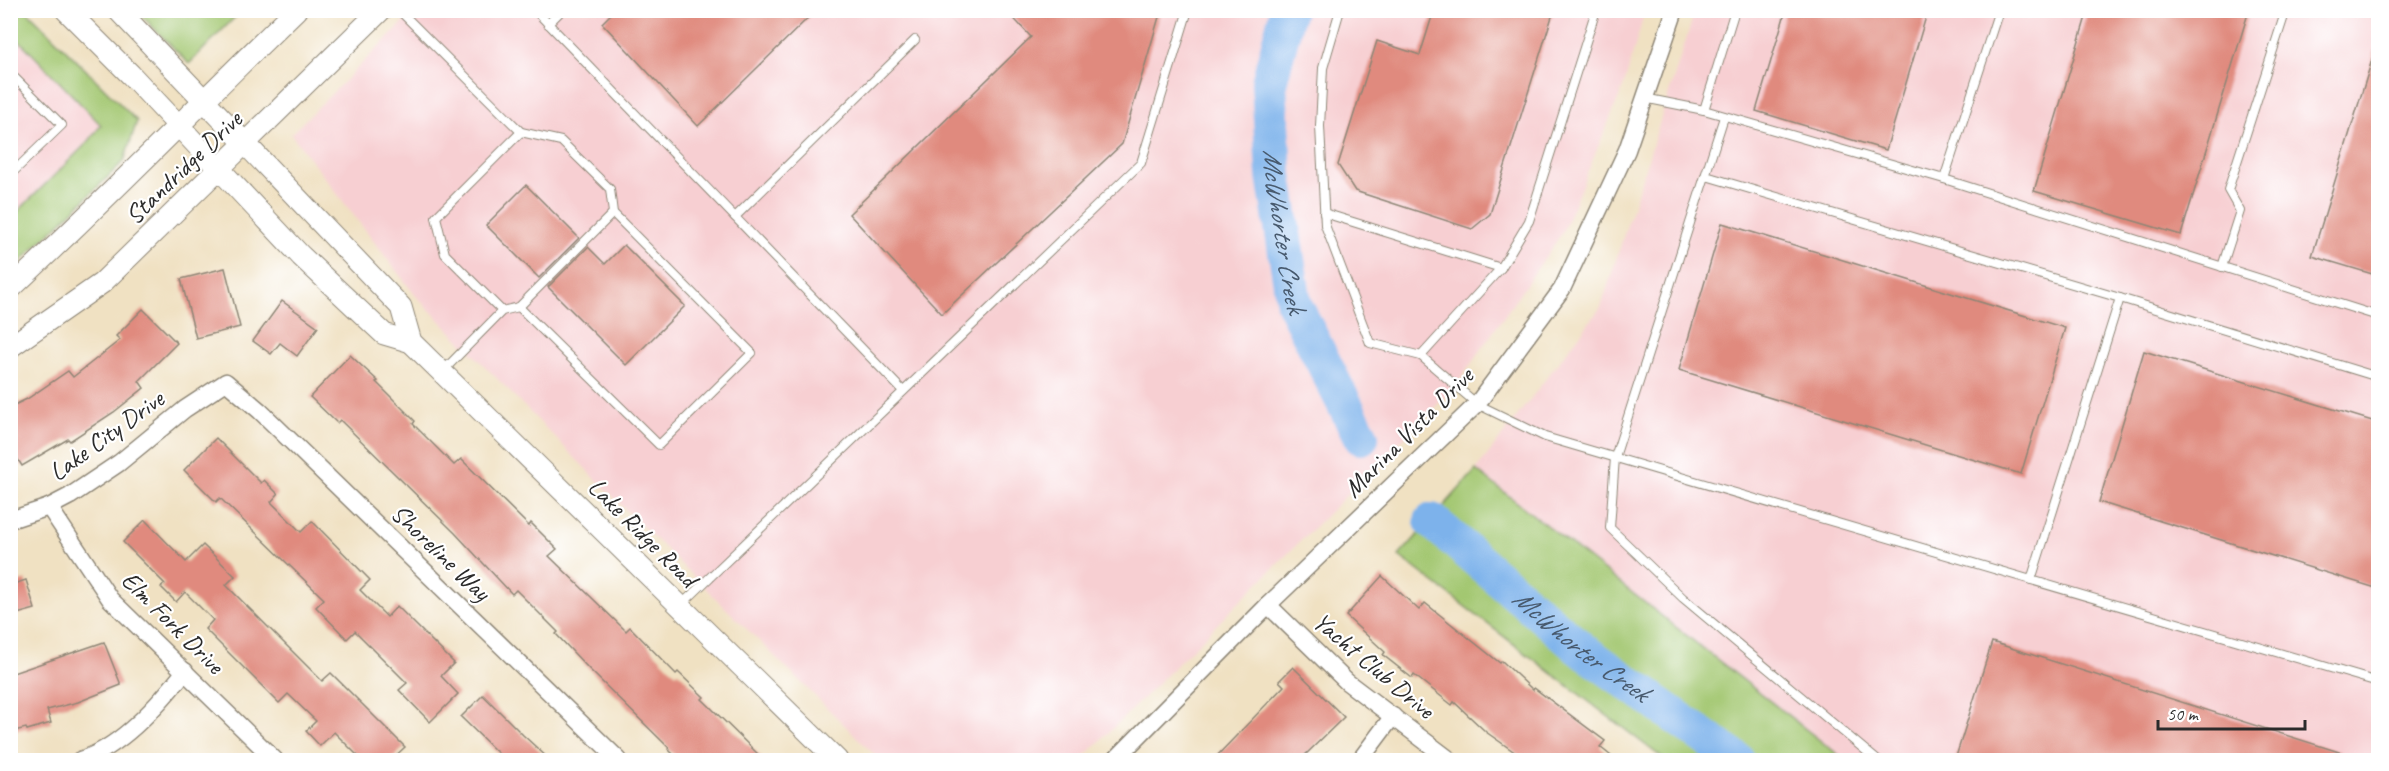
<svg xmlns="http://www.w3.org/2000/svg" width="2389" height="771" font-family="Caveat,sans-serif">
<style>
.built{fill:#f7cfd2}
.green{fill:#a3c771;stroke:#67794e;stroke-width:1.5}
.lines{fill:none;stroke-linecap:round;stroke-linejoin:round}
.river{stroke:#7db2eb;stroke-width:36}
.building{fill:#e08a7e}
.service-casing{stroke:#8e8676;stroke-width:10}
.minor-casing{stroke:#8e8676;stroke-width:19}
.tertiary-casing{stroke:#8e8676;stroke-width:23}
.service{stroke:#fff;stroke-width:8}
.minor{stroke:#fff;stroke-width:16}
.tertiary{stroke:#fff;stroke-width:21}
.labels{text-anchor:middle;stroke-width:4.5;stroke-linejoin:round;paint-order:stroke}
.street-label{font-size:26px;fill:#2b2b2b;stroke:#fff}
.water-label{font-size:27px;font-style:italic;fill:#485a6e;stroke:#fff}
</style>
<rect width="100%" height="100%" fill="#fff"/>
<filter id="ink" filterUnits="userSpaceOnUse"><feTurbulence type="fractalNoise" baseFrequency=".0167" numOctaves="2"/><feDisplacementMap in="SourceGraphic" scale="12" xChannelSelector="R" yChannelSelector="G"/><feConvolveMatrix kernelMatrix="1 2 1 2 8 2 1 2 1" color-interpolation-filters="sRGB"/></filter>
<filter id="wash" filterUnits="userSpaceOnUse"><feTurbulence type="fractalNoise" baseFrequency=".008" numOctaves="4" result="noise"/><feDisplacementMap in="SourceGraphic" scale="24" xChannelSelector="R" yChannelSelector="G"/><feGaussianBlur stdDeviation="1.35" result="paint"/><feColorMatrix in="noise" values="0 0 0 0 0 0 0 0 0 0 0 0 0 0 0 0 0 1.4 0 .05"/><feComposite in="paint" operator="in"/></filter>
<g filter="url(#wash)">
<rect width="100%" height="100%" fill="#f0e1c2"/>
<g class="built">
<path d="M 415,11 L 1645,11 L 1624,85 L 1562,233 L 1455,387 L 1081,760 L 880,760 L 636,520 L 415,295 L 291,134 Z"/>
<path d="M 1695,11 L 2378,11 L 2378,760 L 1845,760 L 1476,470 L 1601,307 Z"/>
<path d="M 11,32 L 101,125 L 89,140 L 11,218 Z"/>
</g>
<g class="green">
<path d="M 11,10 L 27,11 L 137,121 L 124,161 L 11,271 L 11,218 L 89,141 L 101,125 L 11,32 Z"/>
<path d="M 137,11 L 241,11 L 189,64 Z"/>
<path d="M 1476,470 L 1845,760 L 1665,760 L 1399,556 Z"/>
</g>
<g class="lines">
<g class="river">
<path id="s1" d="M 1288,10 L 1269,83 L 1274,175 L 1294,304 L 1361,437"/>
<path id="s2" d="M 1432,521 L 1582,650 L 1737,760"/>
</g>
</g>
<g id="blocks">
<g class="building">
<path d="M 615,10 L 816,10 L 698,126 L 602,23 Z"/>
<path d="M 1006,10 L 1161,10 L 1122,144 L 942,314 L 849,214 L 1031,37 Z"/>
<path d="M 1434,10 L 1554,10 L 1490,214 L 1472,229 L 1355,191 L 1338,165 L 1377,41 L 1420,55 Z"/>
<path d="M 1786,10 L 1928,10 L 1886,150 L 1756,111 Z"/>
<path d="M 2088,10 L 2249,10 L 2181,235 L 2034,191 Z"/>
<path d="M 2375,50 L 2379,51 L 2379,276 L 2312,256 Z"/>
<path d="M 526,185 L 579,238 L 539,278 L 486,225 Z"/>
<path d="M 1722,223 L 2065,328 L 2021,474 L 1679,370 Z"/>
<path d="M 624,245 L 685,306 L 626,365 L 548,287 L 588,247 L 605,264 Z"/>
<path d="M 225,268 L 240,327 L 196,338 L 181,279 Z"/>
<path d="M 282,301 L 318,327 L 297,356 L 280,343 L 271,354 L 253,341 Z"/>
<path d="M 143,309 L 177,343 L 139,381 L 144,388 L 114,412 L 70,441 L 68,439 L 22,466 L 10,447 L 10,407 L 27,399 L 68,371 L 73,377 L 120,340 L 116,336 Z"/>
<path d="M 2144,351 L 2379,423 L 2379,589 L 2099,502 Z"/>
<path d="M 350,355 L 378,381 L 376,382 L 415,421 L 413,424 L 454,465 L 461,459 L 529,526 L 531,523 L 557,549 L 549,556 L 626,631 L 630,627 L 676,674 L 678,672 L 704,697 L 702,699 L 764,760 L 679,760 L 668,749 L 669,748 L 589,669 L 556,634 L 558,632 L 516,590 L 512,594 L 455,533 L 340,420 L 337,423 L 310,397 Z"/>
<path d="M 216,438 L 261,483 L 264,480 L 278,494 L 271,502 L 301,532 L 312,521 L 370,580 L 360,590 L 387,617 L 397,606 L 454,663 L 441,676 L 458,694 L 430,722 L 399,690 L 407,683 L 355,631 L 347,639 L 316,607 L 324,599 L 220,498 L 216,502 L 184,470 Z"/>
<path d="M 145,520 L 186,562 L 203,545 L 235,576 L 226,585 L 322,681 L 331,673 L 405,747 L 391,760 L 362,760 L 334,732 L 320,746 L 306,731 L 316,721 L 288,694 L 279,703 L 205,629 L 213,620 L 185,592 L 176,602 L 161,587 L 165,584 L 123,542 Z"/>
<path d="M 1382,576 L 1419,610 L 1425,603 L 1500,663 L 1502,661 L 1533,690 L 1534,688 L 1605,741 L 1600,747 L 1616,760 L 1526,760 L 1486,732 L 1454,702 L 1452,705 L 1414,675 L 1412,678 L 1383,655 L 1385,652 L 1346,616 Z"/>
<path d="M 26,580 L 35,609 L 10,616 L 10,585 Z"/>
<path d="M 104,642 L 121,685 L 78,702 L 47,710 L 51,723 L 27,730 L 26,728 L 10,732 L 10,674 Z"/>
<path d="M 1992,642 L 2355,757 L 2354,760 L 1955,760 Z"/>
<path d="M 1293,667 L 1344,717 L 1300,760 L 1213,760 L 1284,686 L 1279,681 Z"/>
<path d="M 483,695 L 523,735 L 550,760 L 505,760 L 461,717 Z"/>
</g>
</g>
</g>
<g filter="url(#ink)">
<use href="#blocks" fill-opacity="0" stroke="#8e8676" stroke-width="1.5"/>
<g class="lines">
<g class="service-casing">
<g id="service">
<path d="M 399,10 L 521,132"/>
<path d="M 535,10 L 903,391"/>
<path d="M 1340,10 L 1323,68 L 1320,126 L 1325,225 L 1370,343 L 1421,356"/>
<path d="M 1596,10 L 1529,221 L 1501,268 L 1421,356 L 1477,404 L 1545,437 L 2378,682"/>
<path d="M 548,24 L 562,10"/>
<path d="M 10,73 L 62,125 L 10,175"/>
<path d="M 1644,98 L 1704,110 L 1944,179 L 2378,316"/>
<path d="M 1704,110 L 1735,10"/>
<path d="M 1724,117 L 1615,457 L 1610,528 L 1683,598 L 1877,760"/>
<path d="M 1706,176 L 2120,298 L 2378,377"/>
<path d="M 1944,179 L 1999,10"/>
<path d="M 1324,213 L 1501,268"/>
<path d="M 735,217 L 915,40"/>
<path d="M 2222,267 L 2240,211 L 2228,190 L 2286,10"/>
<path d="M 502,311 L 445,254 L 436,217 L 521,132 L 561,141 L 610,189 L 613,213 L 752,353 L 659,445 L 519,307"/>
<path d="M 442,372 L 502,311 L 519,307 L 613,213"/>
<path d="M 2031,580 L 2120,298"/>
<path d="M 680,606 L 1141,163 L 1188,10"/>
</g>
</g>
<g class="minor-casing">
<g id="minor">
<path d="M 49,507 L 110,599 L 275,760"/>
<path d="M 10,520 L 49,507 L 70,496 L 119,463 L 185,409 L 226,382 L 260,411 L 619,760"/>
<path d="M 1268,605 L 1347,682 L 1450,760"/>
<path d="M 80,760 C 121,748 160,703 185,671"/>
<path d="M 1115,760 L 1268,605 L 1477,404 L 1562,289 L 1627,150 L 1675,10"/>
<path d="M 1360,760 L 1393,716"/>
</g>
</g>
<g class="tertiary-casing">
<g id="tertiary">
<path d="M 66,10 L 131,75 L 301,256 L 384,334 L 411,342"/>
<path d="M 118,10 L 401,307 L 411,342 L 837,760"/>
<path d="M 10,289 C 108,198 200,103 296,10"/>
<path d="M 10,347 L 102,283 L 381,10"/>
</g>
</g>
<use href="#service" class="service"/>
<use href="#minor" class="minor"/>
<use href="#tertiary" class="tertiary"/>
</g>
</g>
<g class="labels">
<g class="street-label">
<text transform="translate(183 167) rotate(-44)" y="9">Standridge Drive</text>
<text transform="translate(1408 432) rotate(-45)" y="9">Marina Vista Drive</text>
<text transform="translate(106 435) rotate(-36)" y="9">Lake City Drive</text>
<text transform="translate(643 532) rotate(45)" y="9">Lake Ridge Road</text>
<text transform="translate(441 552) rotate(44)" y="9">Shoreline Way</text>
<text transform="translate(173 622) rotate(45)" y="9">Elm Fork Drive</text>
<text transform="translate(1374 665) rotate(40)" y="9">Yacht Club Drive</text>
</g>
<g class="water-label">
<text dy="9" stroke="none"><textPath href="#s1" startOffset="224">McWhorter Creek</textPath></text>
<text dy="9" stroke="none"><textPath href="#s2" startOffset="194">McWhorter Creek</textPath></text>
</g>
</g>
<rect width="2389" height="771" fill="none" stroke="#fff" stroke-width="36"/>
<path d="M2158 720v9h147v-9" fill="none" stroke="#2b2b2b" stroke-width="3"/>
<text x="2167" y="720" font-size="18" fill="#2b2b2b" stroke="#ffffff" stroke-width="4.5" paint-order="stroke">50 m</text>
</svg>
